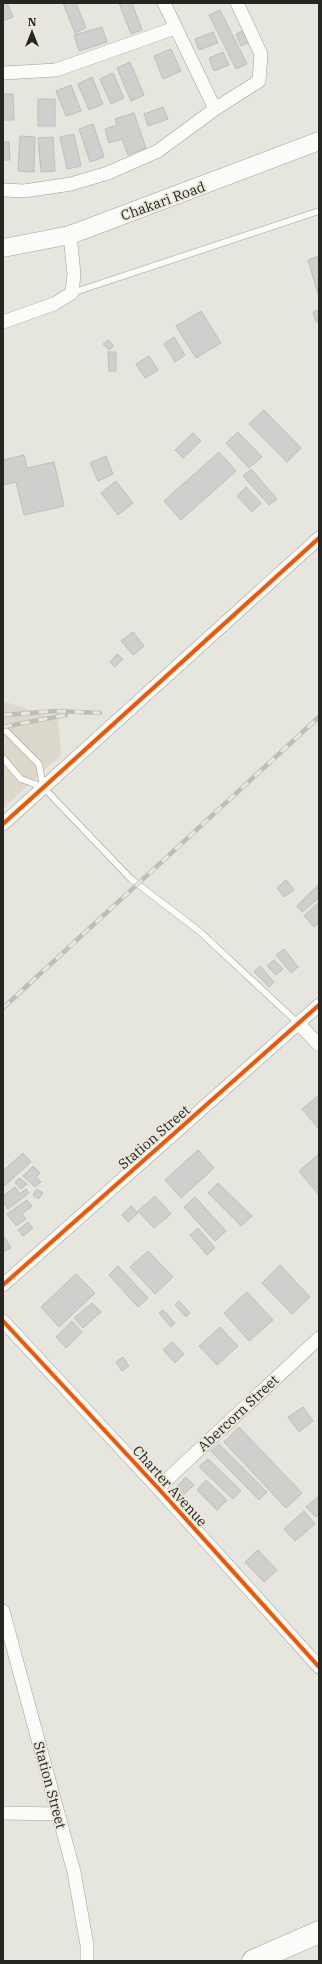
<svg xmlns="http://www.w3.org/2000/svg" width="322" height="1964" font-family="'IBM Plex Serif',serif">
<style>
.built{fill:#dcd9cc}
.building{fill:#d1cfcd;stroke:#bfbebc}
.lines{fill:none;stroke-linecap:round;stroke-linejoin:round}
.lane-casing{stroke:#9f9f99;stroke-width:7}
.street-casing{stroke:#9f9f99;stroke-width:14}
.secondary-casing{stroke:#9f9f99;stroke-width:19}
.highway-casing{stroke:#9f9f99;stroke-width:23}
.lane{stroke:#fbfbfa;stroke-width:6}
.street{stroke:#fbfbfa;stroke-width:13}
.secondary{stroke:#fbfbfa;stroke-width:18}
.highway{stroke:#fbfbfa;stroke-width:22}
.rail-casing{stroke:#bdbdbb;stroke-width:4.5}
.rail{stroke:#eae8db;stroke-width:3;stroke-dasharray:9;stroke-linecap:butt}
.cycleway-casing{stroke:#eae8db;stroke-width:6}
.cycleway{stroke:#e8590c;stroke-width:4}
.labels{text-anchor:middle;stroke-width:3.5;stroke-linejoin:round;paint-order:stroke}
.street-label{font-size:14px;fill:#262521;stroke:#eae8db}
</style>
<rect width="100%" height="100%" fill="#e6e5de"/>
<path class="built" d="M 3,701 L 58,719 L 61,755 L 3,808 Z"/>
<g class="building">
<path d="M 3,3 L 7,3 L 13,17 L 3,21 Z"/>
<path d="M 63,3 L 76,3 L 86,28 L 75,33 Z"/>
<path d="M 119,3 L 132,3 L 142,30 L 131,34 Z"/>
<path d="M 220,10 L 247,64 L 236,69 L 209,15 Z"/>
<path d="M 102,27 L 107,42 L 79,51 L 74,35 Z"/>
<path d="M 245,30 L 250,42 L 241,46 L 236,34 Z"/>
<path d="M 213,32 L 218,43 L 199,50 L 195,39 Z"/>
<path d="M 171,49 L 181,71 L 163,79 L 154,56 Z"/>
<path d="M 223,52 L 229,65 L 214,71 L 209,58 Z"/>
<path d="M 130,62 L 144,95 L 131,101 L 117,68 Z"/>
<path d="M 113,73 L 124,98 L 111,104 L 100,79 Z"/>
<path d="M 92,77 L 103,104 L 89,110 L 78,84 Z"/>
<path d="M 71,85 L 81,111 L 66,116 L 56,91 Z"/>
<path d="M 3,94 L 13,94 L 14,120 L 3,120 Z"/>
<rect x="38" y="99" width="17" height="27"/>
<path d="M 163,107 L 168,119 L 148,126 L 144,114 Z"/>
<path d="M 134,113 L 146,148 L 128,155 L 122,139 L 109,143 L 105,129 L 117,125 L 115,119 Z"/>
<path d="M 93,124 L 104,157 L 90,162 L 79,129 Z"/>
<path d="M 74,134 L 81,166 L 67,169 L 60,137 Z"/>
<path d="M 20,136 L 35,137 L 34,172 L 18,171 Z"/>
<path d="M 53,137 L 55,171 L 41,172 L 38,138 Z"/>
<path d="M 3,142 L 9,142 L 10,160 L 3,160 Z"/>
<path d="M 319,256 L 319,297 L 308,260 Z"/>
<path d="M 319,310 L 319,321 L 316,322 L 313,312 Z"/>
<path d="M 201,311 L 221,343 L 196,358 L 176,326 Z"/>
<path d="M 174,337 L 185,355 L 175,362 L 164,344 Z"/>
<path d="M 108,340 L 114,346 L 109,350 L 103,344 Z"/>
<path d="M 108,352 L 116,352 L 116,371 L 109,371 Z"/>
<path d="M 149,356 L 158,370 L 145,378 L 136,364 Z"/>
<path d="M 264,410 L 301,448 L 287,462 L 249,424 Z"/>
<path d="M 238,432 L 262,457 L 249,468 L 226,443 Z"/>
<path d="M 193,433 L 201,441 L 183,458 L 175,450 Z"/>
<path d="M 219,452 L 236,471 L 181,520 L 164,501 Z"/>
<path d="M 24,455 L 27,468 L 54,462 L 64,506 L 24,515 L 16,482 L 3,485 L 3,460 Z"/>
<path d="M 106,456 L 113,474 L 98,481 L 90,463 Z"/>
<path d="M 251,469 L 277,499 L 269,505 L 243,476 Z"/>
<path d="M 116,481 L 133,503 L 118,515 L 101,493 Z"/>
<path d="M 246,487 L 261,503 L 252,512 L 237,496 Z"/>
<path d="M 133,632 L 144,646 L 133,655 L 121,641 Z"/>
<path d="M 117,654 L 123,659 L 115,667 L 110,662 Z"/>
<path d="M 286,880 L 294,890 L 284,897 L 277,888 Z"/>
<path d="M 319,884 L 319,898 L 302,912 L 297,906 Z"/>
<path d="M 319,902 L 319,923 L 314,927 L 304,916 Z"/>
<path d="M 284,949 L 298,967 L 291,973 L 276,955 Z"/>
<path d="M 274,960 L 283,969 L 276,975 L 267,966 Z"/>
<path d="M 260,966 L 274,982 L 269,987 L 254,972 Z"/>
<path d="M 319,1095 L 319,1129 L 302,1109 Z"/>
<path d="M 198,1150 L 214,1168 L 181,1198 L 165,1180 Z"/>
<path d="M 23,1153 L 31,1162 L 3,1187 L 3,1171 Z"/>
<path d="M 319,1154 L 319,1195 L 299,1171 Z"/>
<path d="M 33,1166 L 40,1173 L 36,1177 L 41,1182 L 35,1187 L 23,1176 Z"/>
<path d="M 20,1178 L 27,1184 L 21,1189 L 15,1182 Z"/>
<path d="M 218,1183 L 252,1216 L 241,1226 L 208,1193 Z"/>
<path d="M 15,1187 L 20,1194 L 26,1189 L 29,1193 L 8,1209 L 3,1202 L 3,1196 Z"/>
<path d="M 37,1189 L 43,1193 L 38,1199 L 33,1195 Z"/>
<path d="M 155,1196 L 171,1214 L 154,1228 L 138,1211 Z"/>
<path d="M 195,1197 L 226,1231 L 215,1241 L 184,1207 Z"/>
<path d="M 27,1200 L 32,1206 L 22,1214 L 26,1219 L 16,1226 L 7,1214 Z"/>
<path d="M 131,1206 L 138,1213 L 128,1222 L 122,1215 Z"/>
<path d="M 28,1222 L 33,1228 L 23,1236 L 18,1230 Z"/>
<path d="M 198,1228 L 215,1248 L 207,1255 L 190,1235 Z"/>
<path d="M 3,1235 L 11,1248 L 3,1252 Z"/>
<path d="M 148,1251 L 173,1277 L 155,1294 L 130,1267 Z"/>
<path d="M 280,1265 L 310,1297 L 292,1314 L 262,1283 Z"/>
<path d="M 118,1266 L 148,1298 L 138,1307 L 109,1275 Z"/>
<path d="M 76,1274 L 95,1293 L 59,1327 L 41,1307 Z"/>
<path d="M 247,1292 L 273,1320 L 249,1341 L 224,1313 Z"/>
<path d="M 179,1301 L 190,1313 L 186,1317 L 175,1305 Z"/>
<path d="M 92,1303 L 101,1312 L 83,1328 L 74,1318 Z"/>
<path d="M 163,1310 L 175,1323 L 171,1327 L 159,1313 Z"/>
<path d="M 72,1321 L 82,1332 L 66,1348 L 56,1337 Z"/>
<path d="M 220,1327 L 238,1346 L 217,1365 L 199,1346 Z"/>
<path d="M 172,1342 L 184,1354 L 175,1363 L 163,1350 Z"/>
<path d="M 123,1357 L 129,1366 L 122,1371 L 116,1362 Z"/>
<path d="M 303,1407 L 313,1421 L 299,1432 L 288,1417 Z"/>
<path d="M 239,1427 L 302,1493 L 286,1508 L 224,1442 Z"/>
<path d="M 219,1444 L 267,1492 L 259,1500 L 211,1451 Z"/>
<path d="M 208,1459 L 241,1491 L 233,1499 L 199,1467 Z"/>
<path d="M 186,1477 L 194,1485 L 182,1496 L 174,1489 Z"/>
<path d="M 206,1480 L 227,1500 L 217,1510 L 197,1490 Z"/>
<path d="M 319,1496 L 319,1514 L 316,1517 L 306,1507 Z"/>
<path d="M 304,1511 L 315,1524 L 295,1541 L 284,1529 Z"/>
<path d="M 258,1550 L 277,1570 L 264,1582 L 245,1562 Z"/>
</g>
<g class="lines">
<g class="lane-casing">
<g id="lane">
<path d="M 72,293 L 319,211"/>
<path d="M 3,728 L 39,764 L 43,787"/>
<path d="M 3,758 L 21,779 L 43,787 L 131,879 L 199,931 L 299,1024"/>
</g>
</g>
<g class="street-casing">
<g id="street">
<path d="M 164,3 L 215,109"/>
<path d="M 3,73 L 56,70 L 175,28"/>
<path d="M 3,190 L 24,191 L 71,184 L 108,173 L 158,151 L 215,109 L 259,81 L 261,54 L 237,3"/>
<path d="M 3,322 L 54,304 L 72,293 L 74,274 L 70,235"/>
<path d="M 3,824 L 319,538"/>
<path d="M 299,1024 L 319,1045"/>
<path d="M 3,1285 L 319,1005"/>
<path d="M 3,1321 L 158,1488 L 319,1667"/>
<path d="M 158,1488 L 319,1338"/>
<path d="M 3,1611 L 74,1872 L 87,1945 L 87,1961"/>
<path d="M 3,1813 L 58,1814"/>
</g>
</g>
<g class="secondary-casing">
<path id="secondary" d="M 3,248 L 70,235 L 319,141"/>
</g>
<g class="highway-casing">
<path id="highway" d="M 253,1961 L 319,1932"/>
</g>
<use href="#lane" class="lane"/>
<use href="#street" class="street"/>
<use href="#secondary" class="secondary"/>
<use href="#highway" class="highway"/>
<g class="rail-casing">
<g id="rail">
<path d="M 3,715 L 56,711 L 100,713"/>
<path d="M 3,727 L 66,715"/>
<path d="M 3,1008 L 319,717"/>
</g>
</g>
<use href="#rail" class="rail"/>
<g class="cycleway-casing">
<g id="cycleway">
<path d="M 3,824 L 319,538"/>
<path d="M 3,1285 L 319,1005"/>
<path d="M 3,1321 L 158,1488 L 319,1667"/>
</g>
</g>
<use href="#cycleway" class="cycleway"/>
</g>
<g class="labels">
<g class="street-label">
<text transform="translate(163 201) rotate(-20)" y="5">Chakari Road</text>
<text transform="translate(154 1137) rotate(-41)" y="5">Station Street</text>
<text transform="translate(238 1413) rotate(-43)" y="5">Abercorn Street</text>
<text transform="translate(170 1486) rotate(48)" y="5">Charter Avenue</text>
<text transform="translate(50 1785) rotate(75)" y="5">Station Street</text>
</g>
</g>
<rect width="322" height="1964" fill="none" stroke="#262521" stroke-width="8"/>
<g transform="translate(32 32)" stroke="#eae8db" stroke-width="3" paint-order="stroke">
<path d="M0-3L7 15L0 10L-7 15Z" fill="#262521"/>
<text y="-6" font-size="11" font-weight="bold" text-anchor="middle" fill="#262521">N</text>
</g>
</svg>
